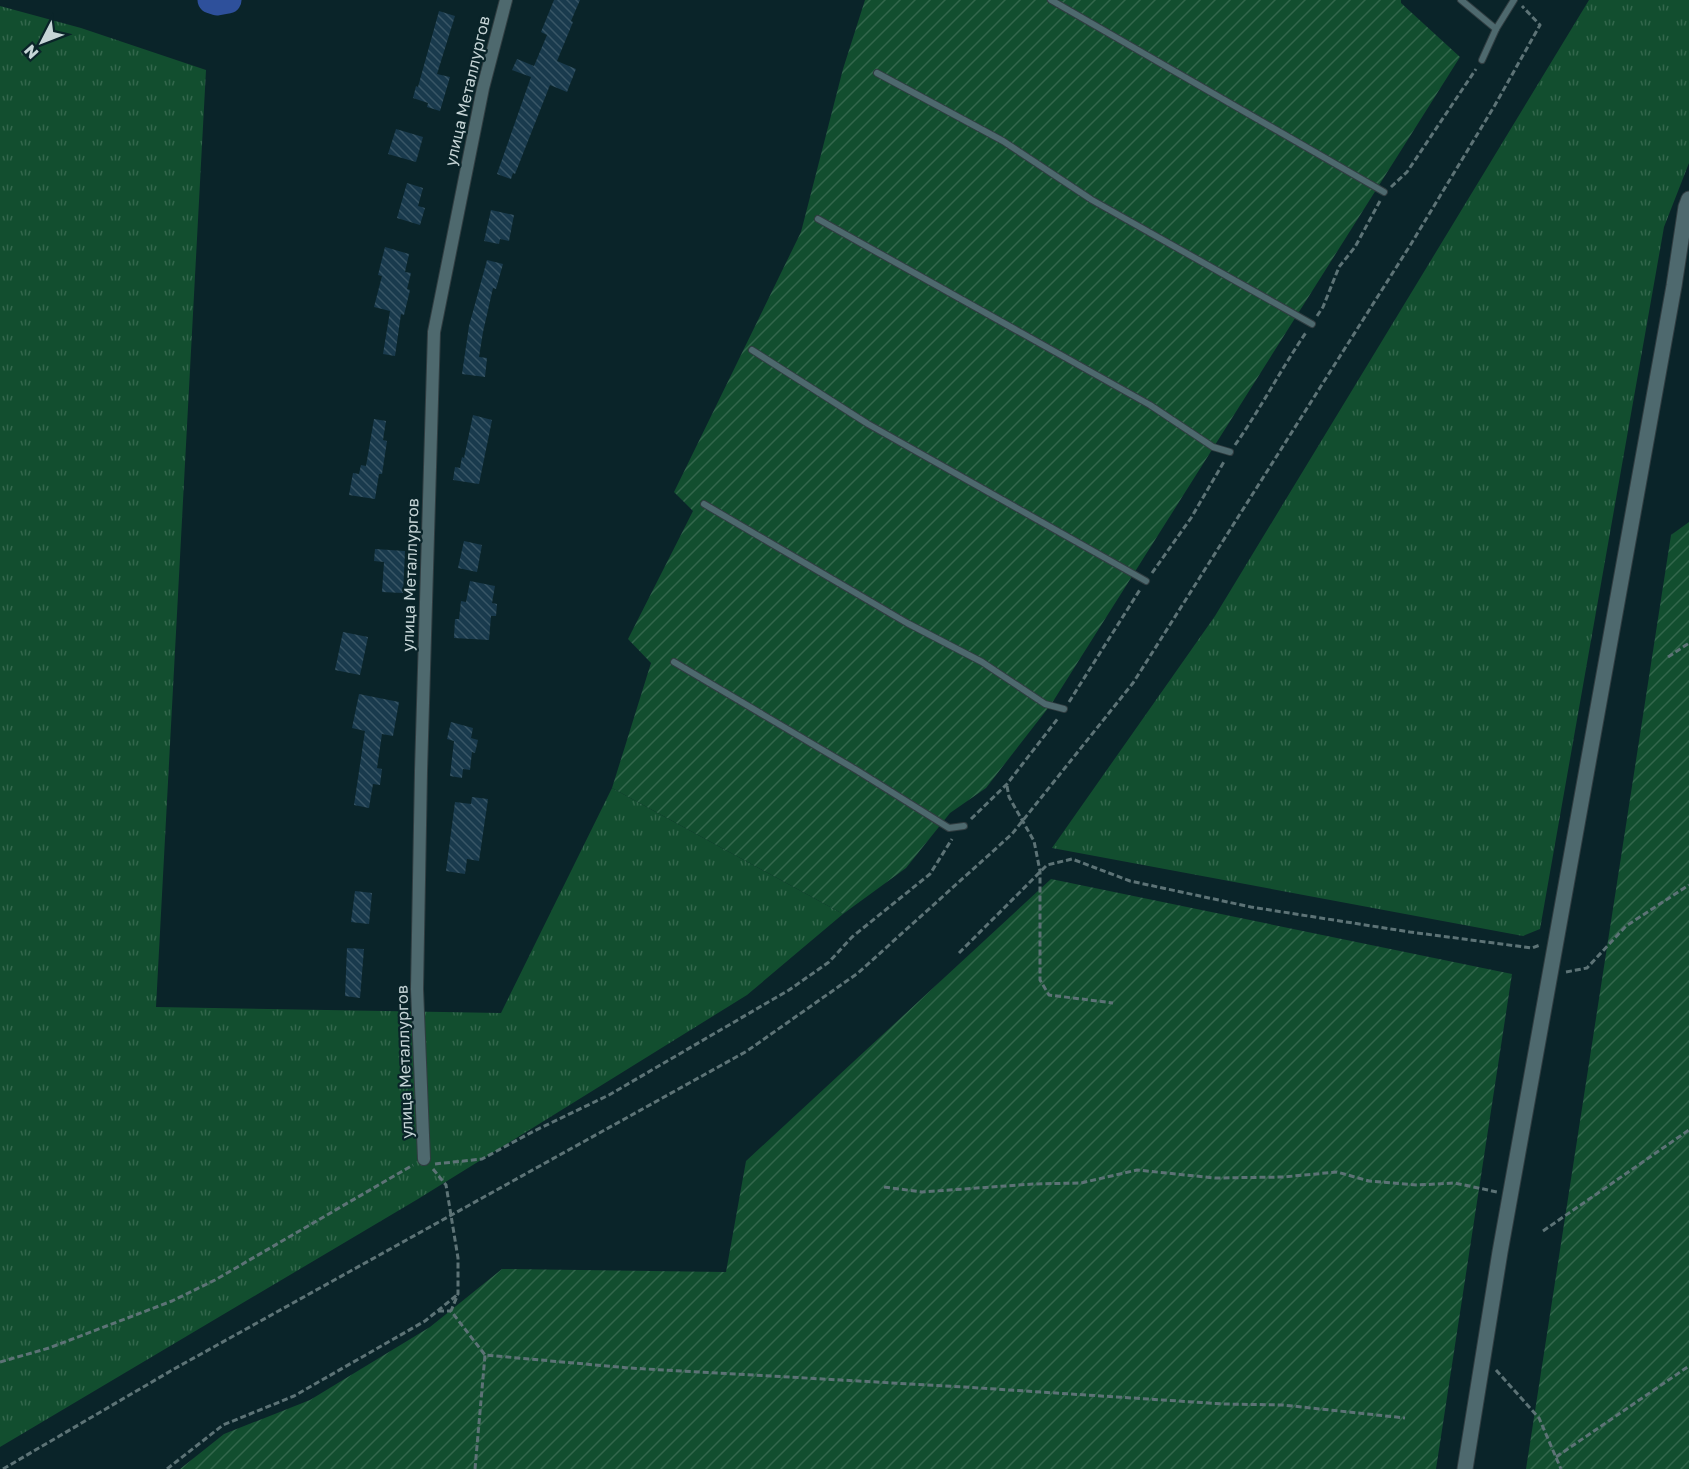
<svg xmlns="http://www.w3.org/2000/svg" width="1689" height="1469" font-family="'Golos Text',sans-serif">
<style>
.grass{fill:url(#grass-tufts)}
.garden{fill:url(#garden-furrows)}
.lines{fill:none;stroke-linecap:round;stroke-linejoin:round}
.river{stroke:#2e509b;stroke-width:27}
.building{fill:url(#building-back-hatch)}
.service-casing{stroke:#303d41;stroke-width:8}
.minor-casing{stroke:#303d41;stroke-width:14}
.tertiary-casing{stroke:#303d41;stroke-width:17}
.path{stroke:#5d7376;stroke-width:3;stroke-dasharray:6 3;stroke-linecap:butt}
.service{stroke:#4e696e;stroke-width:6}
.minor{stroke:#4e696e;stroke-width:12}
.tertiary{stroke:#4e696e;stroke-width:15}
.labels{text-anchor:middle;stroke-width:4.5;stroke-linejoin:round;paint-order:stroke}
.street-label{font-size:16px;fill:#c6d5d7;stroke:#0a2429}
</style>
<defs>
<pattern id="grass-tufts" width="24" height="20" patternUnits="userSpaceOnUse" patternTransform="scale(1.5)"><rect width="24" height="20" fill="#124e2f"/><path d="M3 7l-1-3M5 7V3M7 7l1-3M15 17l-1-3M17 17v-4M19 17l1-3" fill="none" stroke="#33674c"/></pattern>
<pattern id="garden-furrows" width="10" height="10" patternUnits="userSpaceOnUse" patternTransform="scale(1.5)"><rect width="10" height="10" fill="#124e2f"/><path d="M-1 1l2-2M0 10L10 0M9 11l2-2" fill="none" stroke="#33674c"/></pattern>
<pattern id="building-back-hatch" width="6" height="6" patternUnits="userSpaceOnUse" patternTransform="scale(1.5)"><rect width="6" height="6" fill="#193a4d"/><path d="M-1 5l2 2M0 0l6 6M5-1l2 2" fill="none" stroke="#395666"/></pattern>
</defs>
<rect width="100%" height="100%" fill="#0a2429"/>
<g class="grass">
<path d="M 1589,0 L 1689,0 L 1689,163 L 1664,227 L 1540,929 L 1523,936 L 1052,848 L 1215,616 Z"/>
<path d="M 0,6 L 81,28 L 206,70 L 156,1007 L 501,1013 L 612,788 L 843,914 L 747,995 L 418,1199 L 0,1447 Z"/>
</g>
<g class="garden">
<path d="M 865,0 L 1401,0 L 1401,3 L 1460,57 L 1052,703 L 986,788 L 950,813 L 906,868 L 843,914 L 612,788 L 651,663 L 628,639 L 693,511 L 674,492 L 801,232 L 843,69 Z"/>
<path d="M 1689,522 L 1689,1469 L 1526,1469 L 1671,535 Z"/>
<path d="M 1051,879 L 1512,974 L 1436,1469 L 180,1469 L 224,1434 L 310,1400 L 430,1327 L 502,1269 L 726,1272 L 746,1161 Z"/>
</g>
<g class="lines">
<path class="river" d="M 211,0 L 217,2 L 228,0"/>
</g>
<g class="building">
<path d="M 554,0 L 580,0 L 571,21 L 573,22 L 557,61 L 576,69 L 567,92 L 550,85 L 515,174 L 513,173 L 511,179 L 497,174 L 531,77 L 512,70 L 517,59 L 534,66 L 547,35 L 541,32 Z"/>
<path d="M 439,11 L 455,16 L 437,74 L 450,77 L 440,111 L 427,107 L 428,103 L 413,98 L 416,86 L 418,87 Z"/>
<path d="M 396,129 L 423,137 L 416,162 L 388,154 Z"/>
<path d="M 407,183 L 423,188 L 418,206 L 425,208 L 420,225 L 397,218 Z"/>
<path d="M 491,210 L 514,215 L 509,241 L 500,239 L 499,244 L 484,241 Z"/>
<path d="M 385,247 L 409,254 L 405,272 L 411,273 L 407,289 L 410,290 L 404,315 L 401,314 L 395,356 L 383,354 L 390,311 L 374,307 L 382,276 L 378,275 Z"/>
<path d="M 487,260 L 503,264 L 496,289 L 493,288 L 483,332 L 479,357 L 487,358 L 485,377 L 462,374 L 469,326 Z"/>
<path d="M 473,415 L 492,420 L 479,484 L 453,480 L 455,467 L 460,468 L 462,457 L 464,458 Z"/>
<path d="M 374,419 L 386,421 L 383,440 L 387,441 L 382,474 L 379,474 L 375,499 L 349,495 L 353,473 L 359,474 L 361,465 L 366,466 Z"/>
<path d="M 464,541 L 482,545 L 477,572 L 458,568 Z"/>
<path d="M 375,549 L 405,551 L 403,593 L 382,592 L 384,562 L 374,561 Z"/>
<path d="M 470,581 L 495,586 L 492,603 L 497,604 L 496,616 L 491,616 L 489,640 L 454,638 L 455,619 L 459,619 L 461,601 L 466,602 Z"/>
<path d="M 343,632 L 368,637 L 360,675 L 335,670 Z"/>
<path d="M 359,694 L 399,702 L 393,736 L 382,734 L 377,768 L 382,769 L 380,785 L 373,784 L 369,808 L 354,805 L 365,731 L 352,728 Z"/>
<path d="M 451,722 L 473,728 L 471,738 L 478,740 L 475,753 L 472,752 L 470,770 L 463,769 L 462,778 L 450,776 L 454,741 L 447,739 Z"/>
<path d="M 472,797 L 488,799 L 479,861 L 467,859 L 465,874 L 446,871 L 455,802 L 471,804 Z"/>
<path d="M 355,891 L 372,893 L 369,924 L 351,922 Z"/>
<path d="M 347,948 L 364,949 L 360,998 L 345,996 Z"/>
</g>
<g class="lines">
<g class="service-casing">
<g id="service">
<path d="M 1051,0 L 1384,192"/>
<path d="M 1461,0 L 1496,29 L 1514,0"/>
<path d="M 1482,60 L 1496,29"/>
<path d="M 877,73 L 1003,141 L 1092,200 L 1312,324"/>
<path d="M 818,219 L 1150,405 L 1213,447 L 1230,452"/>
<path d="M 752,350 L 868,424 L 1146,581"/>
<path d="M 704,504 L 907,623 L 982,662 L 1045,704 L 1064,709"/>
<path d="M 674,662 L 858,771 L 949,828 L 964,826"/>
</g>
</g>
<g class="minor-casing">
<path id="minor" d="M 424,1159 L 417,989 L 421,771 L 434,332 L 483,88 L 506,0"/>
</g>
<g class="tertiary-casing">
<path id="tertiary" d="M 1465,1469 L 1500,1252 L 1674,286 L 1686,207 L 1689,199"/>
</g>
<g class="path">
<path d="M 1391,187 L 1407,172 L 1476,69"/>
<path d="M 1317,316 L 1323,307 L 1339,267 L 1355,247 L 1380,201"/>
<path d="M 1235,445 C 1261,408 1281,369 1307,331"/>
<path d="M 1152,573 L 1191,518 L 1225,460"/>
<path d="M 1668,657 L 1689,643"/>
<path d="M 1069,702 L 1141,588"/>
<path d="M 1007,786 L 1009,797 L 1034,841 L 1040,871 L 1040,980 L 1049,995 L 1113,1003"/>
<path d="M 971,819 L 1007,784 L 1059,717"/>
<path d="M 959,953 L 1047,865 L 1072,859 L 1130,881 L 1251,907 L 1410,932 L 1532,948 L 1540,945"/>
<path d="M 1566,972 L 1587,968 L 1626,926 L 1689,885"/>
<path d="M 435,1164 L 482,1159 L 534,1131 L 609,1095 L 789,990 L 829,962 L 852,937 L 930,874 L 952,839"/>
<path d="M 433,1169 L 446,1185 L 458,1258 L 458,1294 L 451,1311 L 485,1355 L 629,1368 L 964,1387 L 1224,1404 L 1283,1405 L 1405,1418"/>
<path d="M 884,1187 L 922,1192 L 1033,1184 L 1081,1183 L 1137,1170 L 1215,1178 L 1283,1177 L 1337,1172 L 1369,1181 L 1417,1185 L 1455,1183 L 1497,1192"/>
<path d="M 1543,1231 L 1689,1130"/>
<path d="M 438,1311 L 451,1311"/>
<path d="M 0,1362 L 49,1348 L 172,1301 L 215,1280 L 413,1165"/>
<path d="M 1496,1370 L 1539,1418 L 1561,1469"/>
<path d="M 1556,1457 L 1689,1366"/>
<path d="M 3,1469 L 174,1369 L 747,1051 L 858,973 L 1012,834 L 1133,683 L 1411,244 L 1495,105 L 1540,25 L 1522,6"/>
<path d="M 167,1469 L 223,1425 L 294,1396 L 425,1321 L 457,1295"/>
<path d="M 475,1469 L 485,1355"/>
</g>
<use href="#service" class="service"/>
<use href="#minor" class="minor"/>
<use href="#tertiary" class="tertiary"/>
</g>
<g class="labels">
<g class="street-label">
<text transform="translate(467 91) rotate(-77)" y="6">улица Металлургов</text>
<text transform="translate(410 575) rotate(-88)" y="6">улица Металлургов</text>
<text transform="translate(404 1062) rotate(-92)" y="6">улица Металлургов</text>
</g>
</g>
<g transform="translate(42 42) rotate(228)" stroke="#0a2429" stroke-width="4.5" paint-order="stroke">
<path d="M0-4.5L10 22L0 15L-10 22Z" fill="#c6d5d7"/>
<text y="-9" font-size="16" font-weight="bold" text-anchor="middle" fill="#c6d5d7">N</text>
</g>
</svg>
